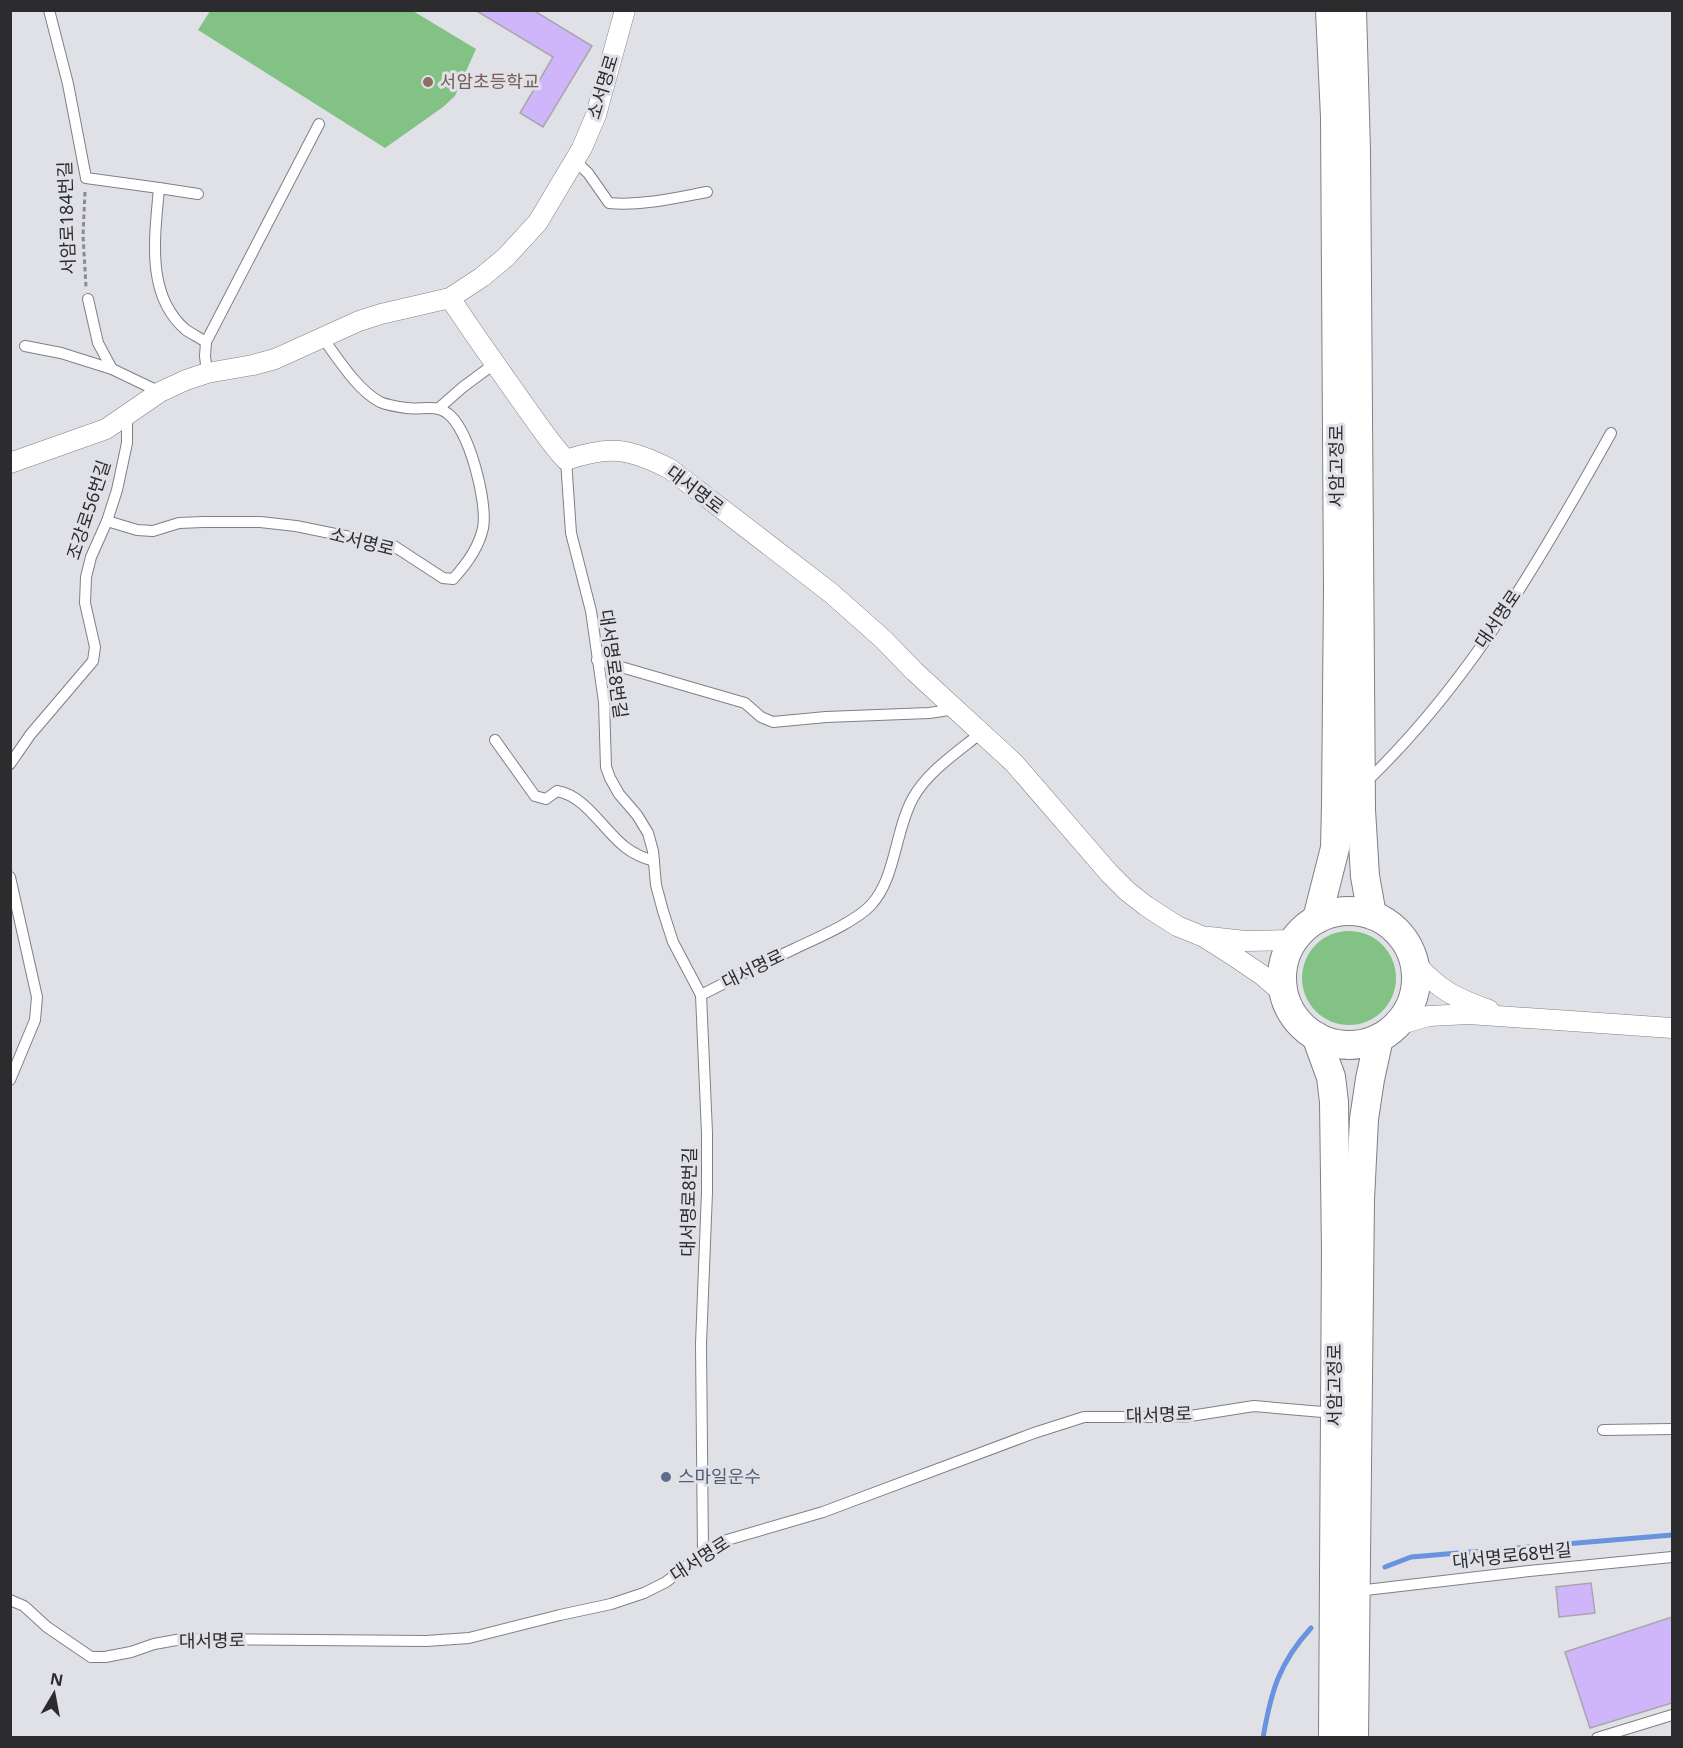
<svg xmlns="http://www.w3.org/2000/svg" width="1683" height="1748" font-family="'Noto Sans','Noto Sans KR',sans-serif">
<style>
.green{fill:#83c285}
.lines{fill:none;stroke-linecap:round;stroke-linejoin:round}
.stream{stroke:#6993df;stroke-width:5}
.building{fill:#cfb5fa;stroke:#a8a6ab;stroke-width:1.5}
.lane-casing{stroke:#7f8085;stroke-width:12}
.street-casing{stroke:#7f8085;stroke-width:21}
.secondary-casing{stroke:#7f8085;stroke-width:30}
.path{stroke:#8b8b8f;stroke-width:3;stroke-dasharray:4.5 3;stroke-linecap:butt}
.lane{stroke:#fff;stroke-width:10}
.street{stroke:#fff;stroke-width:20}
.secondary{stroke:#fff;stroke-width:28}
.education-dot{fill:#8d6e63;stroke:#e0e1e7;stroke-width:2}
.service-dot{fill:#5c6f8a;stroke:#e0e1e7;stroke-width:2}
.labels{text-anchor:middle;stroke-width:6;stroke-linejoin:round;paint-order:stroke}
.education-label{font-size:18px;fill:#785e54;stroke:#e0e1e7;text-anchor:start}
.street-label{font-size:18px;fill:#2c2c2e;stroke:#e0e1e7}
.service-label{font-size:18px;fill:#4e5e75;stroke:#e0e1e7;text-anchor:start}
</style>
<rect width="100%" height="100%" fill="#e0e1e7"/>
<g class="green">
<path d="M 210,11 L 413,11 L 476,49 L 455,96 L 443,107 L 385,148 L 198,30 Z"/>
<circle cx="1349" cy="978" r="47"/>
</g>
<g class="lines">
<g class="stream">
<path d="M 1385,1567 L 1411,1557 L 1672,1535"/>
<path d="M 1263,1738 C 1271,1691 1279,1663 1311,1628"/>
</g>
</g>
<g class="building">
<path d="M 475,10 L 533,10 L 592,46 L 543,127 L 520,113 L 553,57 Z"/>
<path d="M 1591,1583 L 1595,1613 L 1559,1617 L 1556,1587 Z"/>
<path d="M 1672,1617 L 1672,1703 L 1590,1728 L 1565,1652 Z"/>
</g>
<g class="lines">
<g class="lane-casing">
<g id="lane">
<path d="M 49,10 L 68,84 L 86,178 L 159,188"/>
<path d="M 575,161 L 588,173 L 609,203 C 642,206 675,198 707,192"/>
<path d="M 198,194 L 159,188 C 155,236 145,295 186,330 C 192,334 200,338 206,342"/>
<path d="M 88,299 L 98,343 L 112,369 L 160,392"/>
<path d="M 25,346 L 61,353 L 112,369"/>
<path d="M 207,373 L 205,356 L 206,342 L 319,124"/>
<path d="M 439,408 L 463,387 L 494,364"/>
<path d="M 566,460 L 571,533 L 591,611 L 604,702 L 606,767 L 610,778 L 619,794 L 637,815 L 648,833 L 653,851 L 656,885 L 663,911 L 673,942 L 701,995 L 707,1133 L 707,1192 L 701,1344 L 703,1553"/>
<path d="M 107,521 L 137,530 L 153,531 L 179,523 L 203,522 L 260,522 L 296,526 L 394,546 L 443,578 L 453,579 C 466,565 479,547 483,528 C 488,503 469,428 447,413 C 436,404 420,410 407,408 C 399,407 387,405 380,402 C 357,390 337,357 322,337"/>
<path d="M 597,660 L 745,703 L 761,717 L 773,722 L 826,717 L 929,713 L 956,709"/>
<path d="M 495,740 L 535,796 L 546,799 L 557,791 C 586,796 603,830 625,847 C 634,854 643,858 654,861"/>
<path d="M 10,764 L 30,735 L 93,661 L 95,647 L 85,603 L 86,577 L 91,557 L 107,521 L 117,490 L 127,443 L 127,416"/>
<path d="M 1365,783 C 1469,684 1542,557 1611,433"/>
<path d="M 10,877 L 37,997 L 35,1020 L 10,1080"/>
<path d="M 701,995 C 732,979 764,963 796,948 C 817,938 855,922 871,905 C 896,878 895,830 913,798 C 928,771 959,751 982,732"/>
<path d="M 1603,1430 L 1672,1429"/>
<path d="M 1357,1591 L 1529,1571 L 1672,1557"/>
<path d="M 10,1600 L 24,1606 L 47,1627 L 91,1657 L 105,1657 L 131,1652 L 154,1644 L 182,1639 L 426,1641 L 469,1638 L 560,1615 L 611,1604 L 644,1593 L 666,1582 L 703,1553 L 727,1540 L 823,1512 L 1034,1433 L 1084,1417 L 1184,1417 L 1254,1406 L 1334,1413"/>
<path d="M 1597,1738 L 1672,1715"/>
</g>
</g>
<g class="street-casing">
<g id="street">
<path d="M 450,298 C 475,336 501,372 527,409 C 540,427 551,444 566,460 C 610,445 629,448 670,469 L 831,593 L 884,640 L 914,671 L 1014,763 L 1109,873 L 1127,891 L 1146,906 L 1177,926 L 1204,937 L 1231,954 L 1262,975 L 1284,994"/>
<path d="M 10,463 L 106,429 L 160,392 L 186,380 L 207,373 L 253,365 L 275,359 L 359,321 L 381,314 L 450,298 L 482,277 L 506,257 L 538,222 L 582,148 L 596,115 L 625,10"/>
<path d="M 1209,937 L 1245,941 L 1293,940"/>
<path d="M 1415,963 C 1439,990 1455,998 1489,1010"/>
<path d="M 1397,1025 L 1429,1016 L 1469,1014 L 1672,1028"/>
</g>
</g>
<g class="secondary-casing">
<g id="secondary">
<path d="M 1352,10 L 1356,151 L 1361,810 L 1365,876 L 1372,915"/>
<circle cx="1349" cy="978" r="67"/>
<path d="M 1317,919 L 1335,848 L 1336,805 L 1338,590 L 1335,117 L 1330,10"/>
<path d="M 1316,1036 L 1331,1077 L 1334,1102 L 1336,1250 L 1333,1738"/>
<path d="M 1354,1738 L 1360,1199 L 1364,1119 L 1370,1079 L 1379,1038"/>
</g>
</g>
<path class="path" d="M 85,192 L 83,235 L 86,287"/>
<use href="#lane" class="lane"/>
<use href="#street" class="street"/>
<use href="#secondary" class="secondary"/>
</g>
<circle class="education-dot" cx="428" cy="82" r="6"/>
<circle class="service-dot" cx="666" cy="1477" r="6"/>
<g class="labels">
<g class="education-label">
<text x="440" y="88">서암초등학교</text>
</g>
<g class="street-label">
<text transform="translate(603 87) rotate(-73)" y="6">소서명로</text>
<text transform="translate(67 218) rotate(-92)" y="6">서암로184번길</text>
<text transform="translate(1337 466) rotate(-90)" y="6">서암고정로</text>
<text transform="translate(695 490) rotate(37)" y="6">대서명로</text>
<text transform="translate(89 510) rotate(-72)" y="6">조강로56번길</text>
<text transform="translate(362 542) rotate(14)" y="6">소서명로</text>
<text transform="translate(1498 619) rotate(-56)" y="6">대서명로</text>
<text transform="translate(613 664) rotate(82)" y="6">대서명로8번길</text>
<text transform="translate(753 969) rotate(-26)" y="6">대서명로</text>
<text transform="translate(689 1202) rotate(-89)" y="6">대서명로8번길</text>
<text transform="translate(1335 1385) rotate(-90)" y="6">서암고정로</text>
<text transform="translate(1159 1415) rotate(-2)" y="6">대서명로</text>
<text transform="translate(1512 1556) rotate(-6)" y="6">대서명로68번길</text>
<text transform="translate(700 1559) rotate(-33)" y="6">대서명로</text>
<text transform="translate(212 1641) rotate(-1)" y="6">대서명로</text>
</g>
<g class="service-label">
<text x="678" y="1483">스마일운수</text>
</g>
</g>
<rect width="1683" height="1748" fill="none" stroke="#2c2c2e" stroke-width="24"/>
<g transform="translate(54 1694) rotate(10)" stroke="#e0e1e7" stroke-width="4.5" paint-order="stroke">
<path d="M0-4.5L10 22L0 15L-10 22Z" fill="#2c2c2e"/>
<text y="-9" font-size="16" font-weight="bold" text-anchor="middle" fill="#2c2c2e">N</text>
</g>
</svg>
